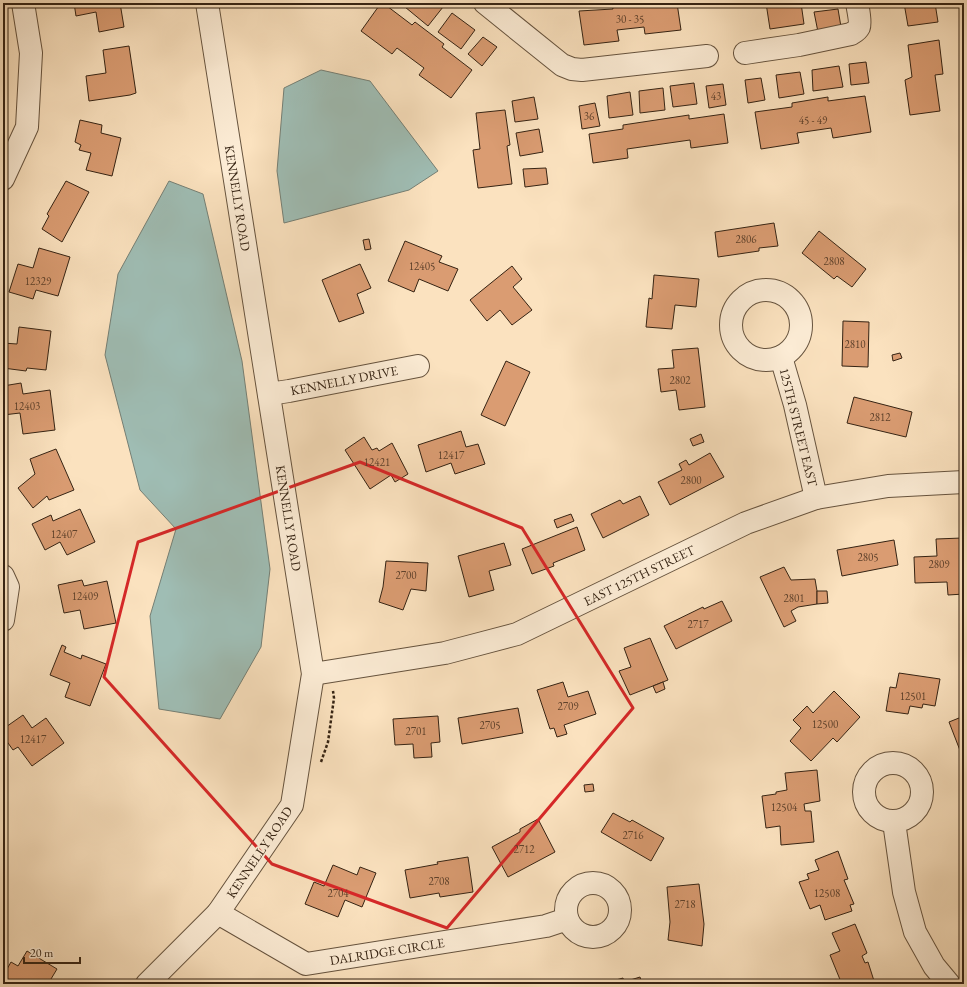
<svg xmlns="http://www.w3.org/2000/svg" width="967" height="987" font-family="'EB Garamond',serif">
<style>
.water{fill:#9fbdb4;stroke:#757f74}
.building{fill:#da9c72;stroke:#352313}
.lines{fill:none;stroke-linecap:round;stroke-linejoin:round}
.minor-casing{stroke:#66533e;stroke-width:24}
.path{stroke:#352313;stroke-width:2.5;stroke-dasharray:3 2;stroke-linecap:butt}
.minor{stroke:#fcecd5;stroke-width:22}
.marked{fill:none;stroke:#d62828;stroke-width:3;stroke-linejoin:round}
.labels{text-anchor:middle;stroke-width:3.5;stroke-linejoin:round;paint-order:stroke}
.number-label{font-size:11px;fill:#5e412b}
.street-label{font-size:13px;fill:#352313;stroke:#fcecd5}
</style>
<rect width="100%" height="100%" fill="#fbe2bf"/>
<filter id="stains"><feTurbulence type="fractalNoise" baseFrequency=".005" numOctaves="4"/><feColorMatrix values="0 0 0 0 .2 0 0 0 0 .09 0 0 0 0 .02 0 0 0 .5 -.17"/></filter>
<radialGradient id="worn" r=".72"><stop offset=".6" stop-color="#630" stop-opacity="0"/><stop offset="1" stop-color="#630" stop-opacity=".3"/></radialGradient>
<g class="water">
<path d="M 321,70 L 370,81 L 438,171 L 409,190 L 284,223 L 277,171 L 284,88 Z"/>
<path d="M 169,181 L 203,194 L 242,361 L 270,569 L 261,647 L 220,719 L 159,709 L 150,616 L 176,529 L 140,490 L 105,355 L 118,274 Z"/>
</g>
<g class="building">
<path d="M 74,3 L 120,3 L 124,27 L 99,32 L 96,12 L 76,16 Z"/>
<path d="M 381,3 L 383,3 L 412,25 L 415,22 L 444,44 L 442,47 L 472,70 L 451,98 L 419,75 L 424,68 L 397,48 L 392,54 L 361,31 Z"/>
<path d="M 408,3 L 438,3 L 443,7 L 428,26 L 405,7 Z"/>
<path d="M 612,3 L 677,3 L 681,30 L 645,34 L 644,27 L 617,30 L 619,41 L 584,45 L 583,38 L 579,11 L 613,9 Z"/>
<path d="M 766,3 L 801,3 L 804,24 L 770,29 Z"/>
<path d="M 904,3 L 935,3 L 938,22 L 908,26 Z"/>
<path d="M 838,9 L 841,27 L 818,32 L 814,12 Z"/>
<path d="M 452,13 L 475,30 L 461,49 L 438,32 Z"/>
<path d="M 483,37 L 497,47 L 482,66 L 468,54 Z"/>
<path d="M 939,40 L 943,74 L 935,75 L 940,111 L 910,115 L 905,80 L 912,77 L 908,45 Z"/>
<path d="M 129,46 L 136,93 L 130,95 L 89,101 L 86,76 L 106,73 L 103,50 Z"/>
<path d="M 866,62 L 869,83 L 851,85 L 849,64 Z"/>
<path d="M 839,66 L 843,87 L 813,91 L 812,70 Z"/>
<path d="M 800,72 L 804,94 L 779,98 L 776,75 Z"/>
<path d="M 761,78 L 765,100 L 748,103 L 745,80 Z"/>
<path d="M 694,83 L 697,104 L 673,107 L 670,86 Z"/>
<path d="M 723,84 L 726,105 L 709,108 L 706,86 Z"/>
<path d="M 663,88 L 665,110 L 640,113 L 639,91 Z"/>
<path d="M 630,92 L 633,115 L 609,118 L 607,96 Z"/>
<path d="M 865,96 L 871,132 L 833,138 L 831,128 L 797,133 L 799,143 L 761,149 L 755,112 L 792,107 L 792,103 L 828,97 L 828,101 Z"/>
<path d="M 534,97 L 538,119 L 515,122 L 512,101 Z"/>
<path d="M 595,103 L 600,126 L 582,129 L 579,106 Z"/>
<path d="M 505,110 L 510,145 L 507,146 L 512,184 L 478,188 L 473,150 L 480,149 L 476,113 Z"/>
<path d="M 724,114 L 728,143 L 691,148 L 690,140 L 627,149 L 628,158 L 593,163 L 589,134 L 623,129 L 623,125 L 689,115 L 689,119 Z"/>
<path d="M 80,120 L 102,125 L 101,133 L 121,138 L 112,176 L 86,170 L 91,153 L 79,150 L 81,145 L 75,142 Z"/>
<path d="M 539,129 L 543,152 L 520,156 L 516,133 Z"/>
<path d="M 546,168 L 548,184 L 525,187 L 523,169 Z"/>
<path d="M 66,181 L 89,192 L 62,242 L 42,229 L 49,216 L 47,214 Z"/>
<path d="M 774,223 L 778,246 L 759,248 L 759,251 L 718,257 L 715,232 Z"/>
<path d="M 819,231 L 866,269 L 852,287 L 837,276 L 834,279 L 802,253 Z"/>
<path d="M 369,239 L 371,249 L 365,250 L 363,240 Z"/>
<path d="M 405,241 L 442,256 L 439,262 L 458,269 L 448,291 L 419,279 L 414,292 L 388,281 Z"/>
<path d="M 39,248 L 70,257 L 58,296 L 36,290 L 33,299 L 9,292 L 18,264 L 33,268 Z"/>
<path d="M 360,264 L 371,288 L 357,294 L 364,313 L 339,322 L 322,280 Z"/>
<path d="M 512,266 L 522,279 L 513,287 L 532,310 L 512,325 L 500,310 L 487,321 L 470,300 Z"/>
<path d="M 654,275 L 699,279 L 696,307 L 675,305 L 672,329 L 646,327 L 649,298 L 652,299 Z"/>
<path d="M 843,321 L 869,322 L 868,367 L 842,366 Z"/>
<path d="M 19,327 L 51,331 L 46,370 L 27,368 L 26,371 L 3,368 L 3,343 L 17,344 Z"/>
<path d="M 698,348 L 705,407 L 679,410 L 676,390 L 661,392 L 658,369 L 674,368 L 672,350 Z"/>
<path d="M 900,353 L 902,358 L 893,361 L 892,355 Z"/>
<path d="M 506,361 L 530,372 L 505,426 L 481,415 Z"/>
<path d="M 21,383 L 23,394 L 50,390 L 55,430 L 23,434 L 20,413 L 3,415 L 3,386 Z"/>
<path d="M 854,397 L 912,412 L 906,437 L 847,423 Z"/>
<path d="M 461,431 L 466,447 L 478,444 L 485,464 L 455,474 L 451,463 L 426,472 L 418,445 Z"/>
<path d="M 701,434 L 704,442 L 693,446 L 690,439 Z"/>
<path d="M 364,437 L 372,450 L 377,448 L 379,451 L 392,443 L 408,474 L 395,482 L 391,475 L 370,489 L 345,450 Z"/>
<path d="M 56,449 L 74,490 L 49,500 L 47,496 L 33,508 L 18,488 L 35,474 L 30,459 Z"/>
<path d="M 710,453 L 724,477 L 670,505 L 658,482 L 682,470 L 679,464 L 686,460 L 689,465 Z"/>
<path d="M 640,496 L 649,515 L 603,538 L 591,514 L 620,500 L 623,504 Z"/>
<path d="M 80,509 L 95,542 L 67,555 L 60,542 L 45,550 L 32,524 L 51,515 L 53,521 Z"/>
<path d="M 571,514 L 574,521 L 557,528 L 554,520 Z"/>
<path d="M 577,527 L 585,550 L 553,563 L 554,566 L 532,574 L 522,549 Z"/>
<path d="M 962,538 L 964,570 L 964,594 L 948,595 L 947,582 L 915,583 L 914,557 L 937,556 L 936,539 Z"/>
<path d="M 894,540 L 898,565 L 842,576 L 837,550 Z"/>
<path d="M 504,543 L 511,565 L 489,571 L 494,590 L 469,597 L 458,556 Z"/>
<path d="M 386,561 L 428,563 L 426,591 L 411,589 L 403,610 L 379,602 L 383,587 Z"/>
<path d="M 784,567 L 791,580 L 815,579 L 817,591 L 817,604 L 798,607 L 791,611 L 796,621 L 784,627 L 760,577 Z"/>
<path d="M 82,580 L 84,586 L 107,581 L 116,623 L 84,629 L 80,610 L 64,613 L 58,585 Z"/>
<path d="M 817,591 L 827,591 L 828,603 L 817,604 Z"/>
<path d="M 722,601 L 732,621 L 676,649 L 664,626 L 703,607 L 704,609 Z"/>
<path d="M 650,638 L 668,680 L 630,695 L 619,671 L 631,667 L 624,648 Z"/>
<path d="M 62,645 L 66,647 L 64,652 L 81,659 L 82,655 L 106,664 L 90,706 L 65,697 L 70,683 L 50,675 Z"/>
<path d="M 899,673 L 940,679 L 935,706 L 923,704 L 922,708 L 910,706 L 908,714 L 886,711 L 890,687 L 896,688 Z"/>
<path d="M 563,682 L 568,697 L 588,691 L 596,714 L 564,725 L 567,734 L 557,737 L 554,728 L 550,729 L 537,690 Z"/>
<path d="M 663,682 L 665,689 L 656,693 L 653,686 Z"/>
<path d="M 834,691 L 860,717 L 837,742 L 833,738 L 811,761 L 790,741 L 801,728 L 793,720 L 807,706 L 813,713 Z"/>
<path d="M 518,708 L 523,733 L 462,744 L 458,718 Z"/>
<path d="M 23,715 L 32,728 L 46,718 L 64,743 L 32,766 L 18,747 L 13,750 L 3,736 L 3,729 Z"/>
<path d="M 438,716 L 440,742 L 431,743 L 432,757 L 414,758 L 413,744 L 395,745 L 393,719 Z"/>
<path d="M 964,716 L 964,752 L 961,753 L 949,722 Z"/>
<path d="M 817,770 L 820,801 L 804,804 L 805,811 L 811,811 L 814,842 L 781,845 L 780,826 L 766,828 L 762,796 L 776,794 L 776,792 L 787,790 L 785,773 Z"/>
<path d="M 593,784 L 594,791 L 585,792 L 584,785 Z"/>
<path d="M 613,813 L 630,822 L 632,820 L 664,838 L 651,861 L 601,832 Z"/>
<path d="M 538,819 L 555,852 L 508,877 L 492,847 L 520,832 L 520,829 Z"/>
<path d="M 838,851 L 848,879 L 844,880 L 854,904 L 850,905 L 852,911 L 825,920 L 820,905 L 810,909 L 799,882 L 809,879 L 807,874 L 819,870 L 815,860 Z"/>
<path d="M 468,857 L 473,892 L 440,897 L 439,893 L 410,898 L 405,870 L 438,864 L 437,862 Z"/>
<path d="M 333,865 L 357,875 L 360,867 L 376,873 L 362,907 L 345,900 L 338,917 L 305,904 L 314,882 L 324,886 Z"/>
<path d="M 699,884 L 704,924 L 702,946 L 668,940 L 670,922 L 667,887 Z"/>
<path d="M 855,924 L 867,953 L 862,956 L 865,963 L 868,962 L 875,984 L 836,984 L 841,982 L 830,955 L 840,951 L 832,933 Z"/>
<path d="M 27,951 L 57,969 L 48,984 L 3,984 L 3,976 L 11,962 L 18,966 Z"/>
<path d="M 640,977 L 642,984 L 602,984 L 623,978 L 624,982 Z"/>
</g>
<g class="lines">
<g class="minor-casing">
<g id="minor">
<path d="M 485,3 L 562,65 L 572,69 L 582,70 L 707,56"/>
<path d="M 745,53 L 799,45 L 851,34 C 854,32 857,31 859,27 C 861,22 858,9 857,3"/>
<path d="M 3,179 L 27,127 L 31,53 L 23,3"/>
<circle cx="766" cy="325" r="35"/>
<path d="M 781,357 L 795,405 L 816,498"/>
<path d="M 269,394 L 289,391 L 418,366"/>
<path d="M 3,576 L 8,587 L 3,620"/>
<path d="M 313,674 L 445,653 L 517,634 L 746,523 L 816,498 L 888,486 L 964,482"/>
<circle cx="893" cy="792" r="29"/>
<path d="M 894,822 L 904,892 L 915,932 L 934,966 L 949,984"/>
<circle cx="593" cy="910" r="27"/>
<path d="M 218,913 L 306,964 L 546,926 L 567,919"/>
<path d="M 147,984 L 218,913 L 292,805 L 313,674 L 207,3"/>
</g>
</g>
<path class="path" d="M 321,762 L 328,742 L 334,698 L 333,691"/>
<use href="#minor" class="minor"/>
</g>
<path class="marked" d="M 360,462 L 522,528 L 633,708 L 447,928 L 272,864 L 104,677 L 138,542 Z"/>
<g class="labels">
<g class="number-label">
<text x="630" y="23">30 - 35</text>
<text x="716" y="100">43</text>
<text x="589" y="120">36</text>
<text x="813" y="124">45 - 49</text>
<text x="746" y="243">2806</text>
<text x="834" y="265">2808</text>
<text x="422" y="270">12405</text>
<text x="38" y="285">12329</text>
<text x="855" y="348">2810</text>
<text x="680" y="384">2802</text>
<text x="27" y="410">12403</text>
<text x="880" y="421">2812</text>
<text x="451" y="459">12417</text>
<text x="377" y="466">12421</text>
<text x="691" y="484">2800</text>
<text x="64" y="538">12407</text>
<text x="868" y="561">2805</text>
<text x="939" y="568">2809</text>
<text x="406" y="579">2700</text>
<text x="85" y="600">12409</text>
<text x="794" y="602">2801</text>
<text x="698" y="628">2717</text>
<text x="913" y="700">12501</text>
<text x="568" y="710">2709</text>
<text x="825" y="728">12500</text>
<text x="490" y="729">2705</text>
<text x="416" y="735">2701</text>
<text x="33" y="743">12417</text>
<text x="784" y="811">12504</text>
<text x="633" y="839">2716</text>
<text x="524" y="853">2712</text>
<text x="439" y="885">2708</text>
<text x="338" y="897">2704</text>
<text x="827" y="897">12508</text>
<text x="685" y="908">2718</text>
</g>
<g class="street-label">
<text transform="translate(238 198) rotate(81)" y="5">KENNELLY ROAD</text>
<text transform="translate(344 380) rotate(-11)" y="5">KENNELLY DRIVE</text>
<text transform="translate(799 427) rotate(76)" y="5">125TH STREET EAST</text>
<text transform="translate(289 518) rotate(81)" y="5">KENNELLY ROAD</text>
<text transform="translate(639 575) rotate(-26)" y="5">EAST 125TH STREET</text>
<text transform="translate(259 852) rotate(-56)" y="5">KENNELLY ROAD</text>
<text transform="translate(387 951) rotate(-9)" y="5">DALRIDGE CIRCLE</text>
</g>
</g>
<rect width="967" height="987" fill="none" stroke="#fbe2bf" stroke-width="16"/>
<rect x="4" y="4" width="959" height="979" fill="none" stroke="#352313" stroke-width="2"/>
<rect x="8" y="8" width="951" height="971" fill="none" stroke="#352313"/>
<path d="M24 957v6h56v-6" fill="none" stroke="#352313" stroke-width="2"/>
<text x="30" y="957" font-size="12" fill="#352313" stroke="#fcecd5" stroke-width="3" paint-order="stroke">20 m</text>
<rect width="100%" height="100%" filter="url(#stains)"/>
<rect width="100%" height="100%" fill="url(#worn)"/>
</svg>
